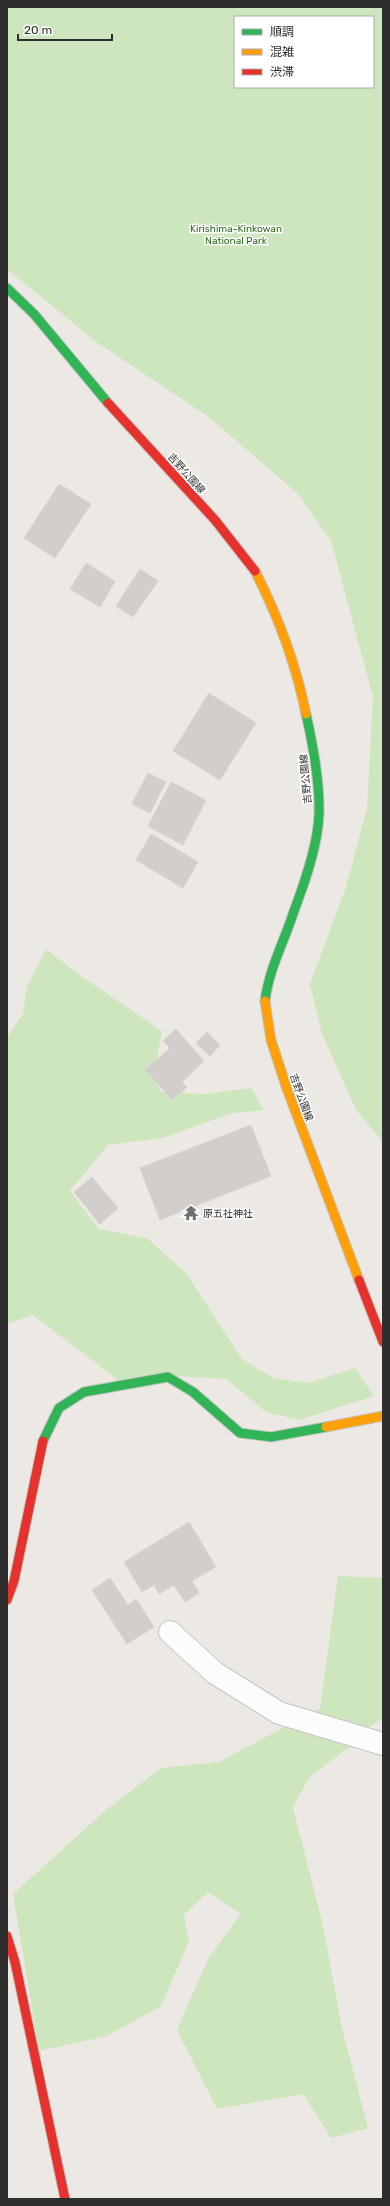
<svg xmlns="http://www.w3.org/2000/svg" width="390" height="2206" font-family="Rubik,'Noto Sans JP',sans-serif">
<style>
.green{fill:#cee6be;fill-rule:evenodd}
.building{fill:#d1cecb;stroke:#d7d4d0}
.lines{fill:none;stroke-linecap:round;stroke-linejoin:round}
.street-casing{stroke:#c5c4c5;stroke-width:24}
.fast-casing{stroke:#c5c4c5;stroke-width:11}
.slow-casing{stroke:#c5c4c5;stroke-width:11}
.jam-casing{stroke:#c5c4c5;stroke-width:11}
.street{stroke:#fcfcfb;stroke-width:22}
.fast{stroke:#30b455;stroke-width:9}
.slow{stroke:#ff9f0a;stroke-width:9}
.jam{stroke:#e5322d;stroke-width:9}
.labels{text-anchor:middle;stroke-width:3;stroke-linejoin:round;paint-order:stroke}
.park-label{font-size:10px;fill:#2c6e1b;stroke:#fff}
.street-label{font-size:10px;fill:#2e2e2e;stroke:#fff}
.poi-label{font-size:10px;fill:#2e2e2e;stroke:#fff;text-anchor:start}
</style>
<rect width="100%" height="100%" fill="#ece8e4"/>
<g class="green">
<path d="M 7,7 L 383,7 L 383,1142 L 356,1110 L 322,1034 L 310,984 L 346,887 L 367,808 L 373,697 L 331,541 L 298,494 L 209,417 L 95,341 L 7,269 ZM 235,17 L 373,17 L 373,87 L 235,87 Z"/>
<path d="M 46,949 L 81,976 L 162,1031 L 154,1074 L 161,1092 L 205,1094 L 251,1088 L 264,1110 L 233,1113 L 162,1138 L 108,1145 L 70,1191 L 99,1229 L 147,1238 L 186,1273 L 242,1359 L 273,1378 L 308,1383 L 355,1368 L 374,1396 L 299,1420 L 266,1412 L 226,1379 L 177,1376 L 119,1381 L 33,1315 L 7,1324 L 7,1037 L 23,1014 L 27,987 Z"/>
<path d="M 338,1576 L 383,1578 L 383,1718 L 361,1732 L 353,1729 L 349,1747 L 309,1778 L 293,1807 L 323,1926 L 342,2028 L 368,2128 L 331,2138 L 303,2094 L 217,2109 L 177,2030 L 209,1957 L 241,1914 L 208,1892 L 184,1915 L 189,1942 L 161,2006 L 107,2036 L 39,2051 L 13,1894 L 107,1809 L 161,1768 L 219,1762 L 320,1708 Z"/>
</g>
<g class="building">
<path d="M 59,484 L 91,504 L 55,558 L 24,538 Z"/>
<path d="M 86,563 L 115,581 L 100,607 L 70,589 Z"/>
<path d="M 140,569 L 158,581 L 133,617 L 116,606 Z"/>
<path d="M 209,693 L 256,723 L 220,780 L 173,751 Z"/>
<path d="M 148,773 L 166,782 L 150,813 L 132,804 Z"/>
<path d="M 171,782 L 206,800 L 183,845 L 148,826 Z"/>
<path d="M 151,834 L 198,862 L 183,888 L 136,860 Z"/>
<path d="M 176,1029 L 204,1061 L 182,1082 L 187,1087 L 172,1100 L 145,1070 L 170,1048 L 163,1041 Z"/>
<path d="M 207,1032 L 220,1045 L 210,1056 L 196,1043 Z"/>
<path d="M 251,1125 L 271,1176 L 160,1220 L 140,1168 Z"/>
<path d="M 92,1177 L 118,1208 L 100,1224 L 74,1192 Z"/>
<path d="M 189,1522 L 216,1567 L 192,1581 L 199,1593 L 185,1602 L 174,1585 L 159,1594 L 154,1585 L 142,1592 L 124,1562 Z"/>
<path d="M 110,1578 L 128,1605 L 136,1599 L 154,1627 L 127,1644 L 92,1590 Z"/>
</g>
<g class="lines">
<g class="street-casing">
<path id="street" d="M 170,1632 L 215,1673 L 279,1713 L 383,1744"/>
</g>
<g class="fast-casing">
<g id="fast">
<path d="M 7,288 L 34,314 L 108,403"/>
<path d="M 265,1001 C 269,969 284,942 294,911 C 305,882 318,845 319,814 C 320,782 313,745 306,714"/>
<path d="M 43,1441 L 59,1408 L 84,1392 L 168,1377 L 193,1392 L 240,1433 L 271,1437 L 326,1427"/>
</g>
</g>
<g class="slow-casing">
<g id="slow">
<path d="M 255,571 C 278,616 296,664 306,714"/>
<path d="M 265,1001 L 271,1040 L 287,1089 L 359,1280"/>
<path d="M 326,1427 L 383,1416"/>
</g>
</g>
<g class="jam-casing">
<g id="jam">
<path d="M 108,403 L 215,520 L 255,571"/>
<path d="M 359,1280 L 383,1342"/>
<path d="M 7,1600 L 14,1581 L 43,1441"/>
<path d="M 7,1936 L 15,1962 L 65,2199"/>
</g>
</g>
<use href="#street" class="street"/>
<use href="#fast" class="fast"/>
<use href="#slow" class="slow"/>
<use href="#jam" class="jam"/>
</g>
<defs>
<g id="temple-bare" transform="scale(1.2)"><path d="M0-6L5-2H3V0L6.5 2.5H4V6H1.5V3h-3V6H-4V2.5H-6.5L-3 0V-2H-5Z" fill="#706f6e" stroke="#fff" stroke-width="2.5" paint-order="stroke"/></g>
</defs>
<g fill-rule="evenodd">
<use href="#temple-bare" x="191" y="1213"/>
</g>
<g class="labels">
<g class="park-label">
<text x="236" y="232">Kirishima-Kinkowan<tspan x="236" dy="12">National Park</tspan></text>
</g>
<g class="street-label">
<text transform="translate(187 473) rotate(48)" y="4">吉野公園線</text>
<text transform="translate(305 779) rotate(-95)" y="4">吉野公園線</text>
<text transform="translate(302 1097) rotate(70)" y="4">吉野公園線</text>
</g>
<g class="poi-label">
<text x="203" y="1217">原五社神社</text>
</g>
</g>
<rect width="390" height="2206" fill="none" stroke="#2e2e2e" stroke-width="16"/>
<rect x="234" y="16" width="140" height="72" fill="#ffffff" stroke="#ababab"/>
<rect x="242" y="29" width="20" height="6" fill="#30b455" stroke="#ababab"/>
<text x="270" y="36" font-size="12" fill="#2e2e2e">順調</text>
<rect x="242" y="49" width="20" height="6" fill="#ff9f0a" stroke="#ababab"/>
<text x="270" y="56" font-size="12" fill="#2e2e2e">混雑</text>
<rect x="242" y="69" width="20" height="6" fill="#e5322d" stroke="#ababab"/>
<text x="270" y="76" font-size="12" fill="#2e2e2e">渋滞</text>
<path d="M18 34v6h94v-6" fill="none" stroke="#2e2e2e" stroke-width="2"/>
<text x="24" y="34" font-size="12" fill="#2e2e2e" stroke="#ffffff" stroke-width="3" paint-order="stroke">20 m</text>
</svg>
